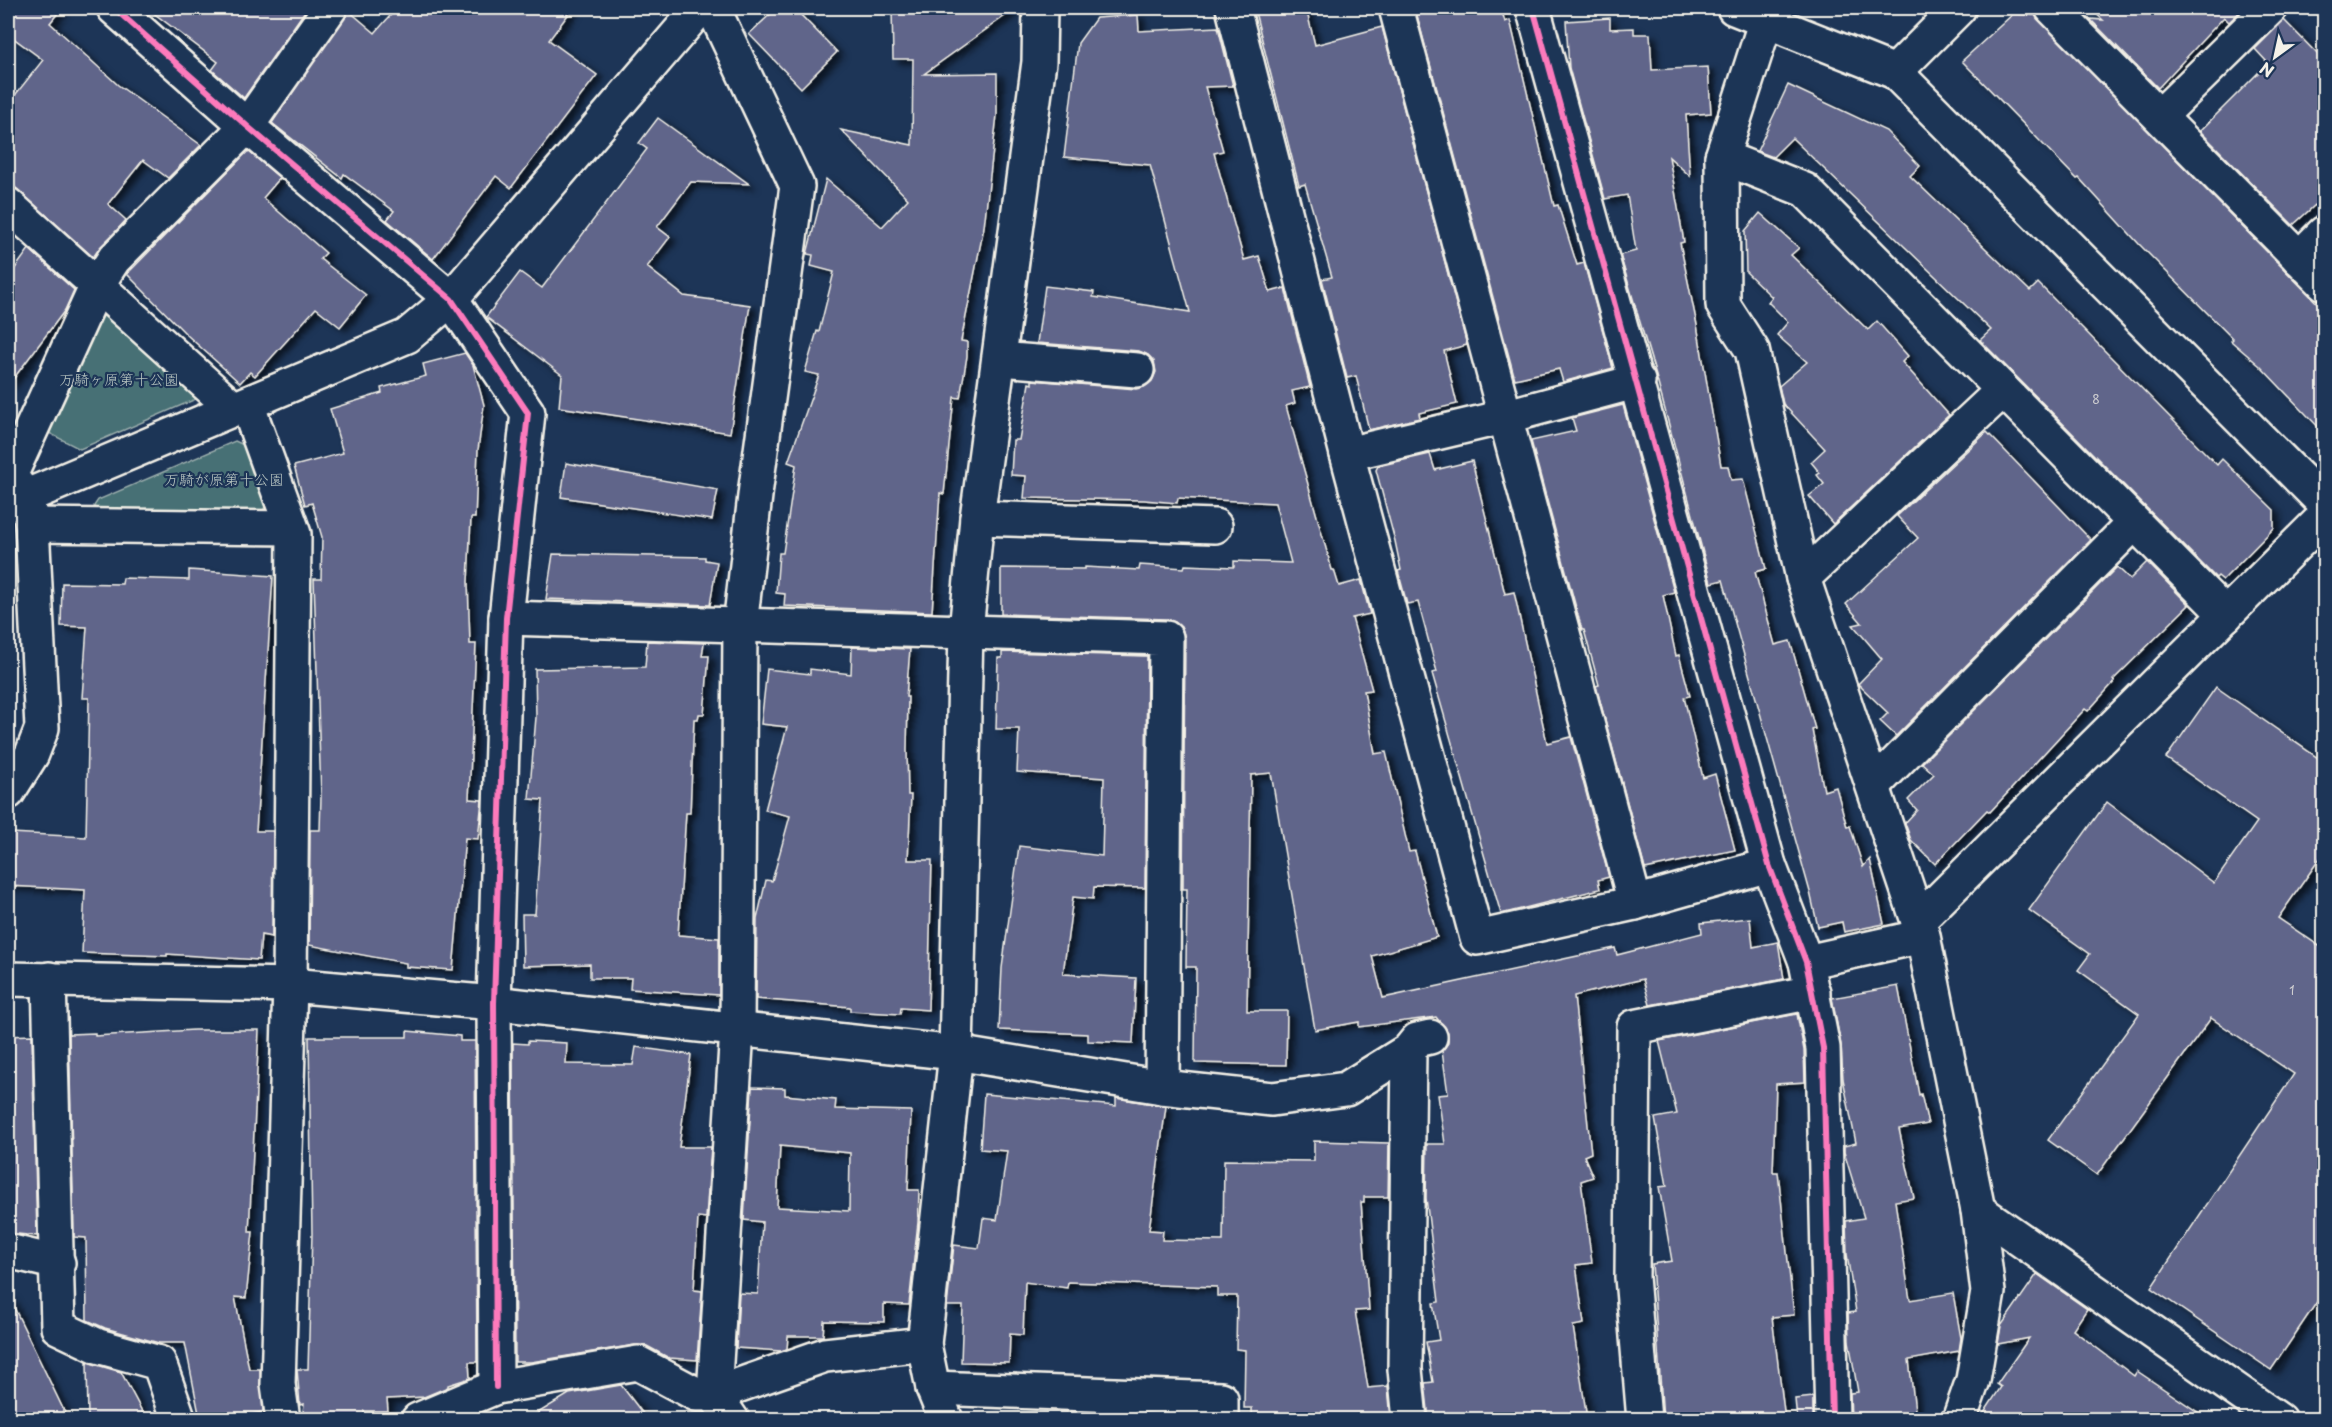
<svg xmlns="http://www.w3.org/2000/svg" width="2332" height="1427" font-family="'Playpen Sans','Klee One',sans-serif">
<style>
.green{fill:#477075;stroke:#9eb0ae;stroke-width:1.5}
.building{fill:#61658a;stroke:#f4f1e8;stroke-width:1.5;fill-rule:evenodd;filter:url(#shadow)}
.lines{fill:none;stroke-linecap:round;stroke-linejoin:round}
.minor-casing{stroke:#f4f1e8;stroke-width:38}
.minor{stroke:#1d3557;stroke-width:33}
.cycleway-casing{stroke:#1d3557;stroke-width:10}
.cycleway{stroke:#fd7abc;stroke-width:6}
.labels{text-anchor:middle;stroke-width:4.5;stroke-linejoin:round;paint-order:stroke}
.number-label{font-size:12px;fill:#cfced0}
.park-label{font-size:15px;fill:#b7c4c0;stroke:#1d3557}
</style>
<defs>
<filter id="shadow"><feDropShadow dx="6" dy="4" stdDeviation="3" flood-color="#0009"/></filter>
</defs>
<rect width="100%" height="100%" fill="#1d3557"/>
<filter id="ink" filterUnits="userSpaceOnUse"><feTurbulence type="fractalNoise" baseFrequency=".0167" numOctaves="2"/><feDisplacementMap in="SourceGraphic" scale="12" xChannelSelector="R" yChannelSelector="G"/><feConvolveMatrix kernelMatrix="1 2 1 2 8 2 1 2 1" color-interpolation-filters="sRGB"/></filter>
<g filter="url(#ink)">
<g class="green">
<path d="M 106,306 L 198,387 L 196,399 L 80,449 L 47,432 L 94,314 Z"/>
<path d="M 235,441 L 248,447 L 267,504 L 261,513 L 97,511 L 94,506 L 98,500 Z"/>
</g>
<g class="building">
<path d="M 8,8 L 62,8 L 50,23 L 118,85 L 201,145 L 168,178 L 143,160 L 108,204 L 126,220 L 93,257 L 8,181 L 8,104 L 43,60 L 8,34 Z"/>
<path d="M 147,8 L 307,8 L 244,98 L 212,70 L 218,62 Z"/>
<path d="M 397,8 L 573,8 L 549,40 L 597,75 L 511,188 L 496,176 L 433,259 L 387,220 L 394,211 L 344,174 L 342,178 L 272,123 L 348,10 L 375,33 Z"/>
<path d="M 777,8 L 794,8 L 837,52 L 801,88 L 749,34 Z"/>
<path d="M 892,8 L 1016,8 L 924,74 L 997,73 L 997,115 L 984,227 L 961,341 L 967,342 L 967,356 L 960,398 L 954,397 L 944,494 L 940,493 L 932,612 L 784,606 L 785,594 L 776,593 L 779,553 L 783,553 L 796,465 L 788,462 L 819,375 L 805,372 L 817,331 L 819,332 L 834,272 L 811,266 L 813,255 L 807,254 L 826,179 L 882,227 L 908,199 L 841,130 L 912,145 L 913,59 L 893,59 Z"/>
<path d="M 1254,8 L 1306,8 L 1315,45 L 1382,27 L 1467,345 L 1444,351 L 1457,404 L 1419,413 L 1420,418 L 1369,430 L 1356,376 L 1347,378 L 1322,279 L 1332,277 L 1305,184 L 1299,186 Z"/>
<path d="M 1415,8 L 1501,8 L 1505,22 L 1510,20 L 1554,206 L 1558,205 L 1577,265 L 1584,263 L 1613,368 L 1563,382 L 1559,369 L 1515,379 Z"/>
<path d="M 2090,8 L 2244,8 L 2229,22 L 2224,17 L 2158,88 L 2090,19 L 2103,20 Z"/>
<path d="M 2013,14 L 2035,15 L 2325,311 L 2325,434 L 2260,366 L 2231,341 L 2233,339 L 2139,244 L 2079,178 L 2077,179 L 1962,61 Z"/>
<path d="M 1138,15 L 1139,31 L 1218,27 L 1233,86 L 1205,87 L 1223,151 L 1214,153 L 1244,260 L 1259,256 L 1270,292 L 1285,288 L 1310,387 L 1292,391 L 1295,403 L 1286,406 L 1332,570 L 1334,570 L 1339,586 L 1361,580 L 1370,614 L 1352,618 L 1372,690 L 1364,691 L 1375,754 L 1386,752 L 1409,852 L 1415,851 L 1437,937 L 1372,956 L 1383,998 L 1615,948 L 1617,955 L 1702,933 L 1701,923 L 1750,918 L 1753,947 L 1778,942 L 1784,979 L 1650,1005 L 1643,979 L 1574,996 L 1591,1153 L 1584,1156 L 1593,1177 L 1581,1181 L 1592,1263 L 1576,1265 L 1584,1324 L 1573,1326 L 1587,1419 L 1429,1419 L 1425,1383 L 1433,1382 L 1426,1342 L 1439,1340 L 1433,1303 L 1439,1302 L 1426,1198 L 1427,1144 L 1445,1144 L 1438,1095 L 1448,1094 L 1442,1051 L 1448,1043 L 1448,1032 L 1436,1017 L 1359,1027 L 1359,1022 L 1315,1030 L 1271,773 L 1251,775 L 1247,1011 L 1287,1011 L 1286,1065 L 1195,1063 L 1196,967 L 1186,967 L 1187,889 L 1183,889 L 1185,638 L 1182,628 L 1175,622 L 1167,619 L 1001,614 L 1001,568 L 1085,569 L 1085,567 L 1139,570 L 1140,565 L 1184,568 L 1185,565 L 1234,567 L 1234,561 L 1291,563 L 1275,503 L 1178,498 L 1177,503 L 1144,500 L 1024,498 L 1026,476 L 1011,475 L 1013,440 L 1019,440 L 1029,383 L 1032,384 L 1032,380 L 1136,389 L 1144,387 L 1152,381 L 1156,372 L 1154,361 L 1148,355 L 1139,351 L 1037,343 L 1045,286 L 1094,292 L 1093,297 L 1190,312 L 1150,165 L 1064,157 L 1078,43 L 1096,18 Z"/>
<path d="M 1610,18 L 1610,29 L 1634,28 L 1634,34 L 1650,34 L 1652,70 L 1708,67 L 1711,113 L 1686,115 L 1690,176 L 1669,157 L 1684,242 L 1680,243 L 1697,325 L 1721,466 L 1728,466 L 1731,480 L 1743,479 L 1766,569 L 1755,572 L 1775,645 L 1790,641 L 1815,729 L 1812,730 L 1824,791 L 1836,787 L 1847,827 L 1850,826 L 1863,867 L 1870,859 L 1884,924 L 1844,932 L 1842,922 L 1818,927 L 1810,892 L 1723,580 L 1711,583 L 1656,376 L 1620,255 L 1636,251 L 1627,195 L 1605,199 L 1569,68 L 1566,21 Z"/>
<path d="M 2284,20 L 2325,62 L 2325,196 L 2293,225 L 2200,131 L 2268,63 L 2255,49 Z"/>
<path d="M 1788,85 L 1886,131 L 1920,166 L 1910,176 L 2030,291 L 2038,283 L 2217,465 L 2222,459 L 2274,510 L 2274,528 L 2223,580 L 2218,576 L 2216,578 L 1980,340 L 1991,330 L 1792,138 L 1773,157 L 1757,151 Z"/>
<path d="M 658,118 L 749,184 L 691,182 L 657,227 L 670,237 L 647,267 L 684,296 L 750,305 L 730,433 L 559,407 L 562,375 L 486,317 L 520,272 L 542,288 L 647,149 L 639,143 Z"/>
<path d="M 248,151 L 280,178 L 263,198 L 326,253 L 320,259 L 366,295 L 340,327 L 316,308 L 255,376 L 250,372 L 240,383 L 187,335 L 127,274 Z"/>
<path d="M 1760,213 L 1799,248 L 1791,255 L 1868,330 L 1877,321 L 1908,356 L 1902,362 L 1949,415 L 1833,524 L 1809,496 L 1824,484 L 1817,475 L 1820,473 L 1811,462 L 1825,449 L 1783,404 L 1779,386 L 1807,362 L 1777,335 L 1788,322 L 1768,302 L 1772,297 L 1746,272 L 1745,231 Z"/>
<path d="M 29,249 L 74,290 L 65,310 L 8,386 L 8,278 Z"/>
<path d="M 465,353 L 473,365 L 484,405 L 478,450 L 475,518 L 471,518 L 468,582 L 470,644 L 476,644 L 469,799 L 482,800 L 478,839 L 465,838 L 453,970 L 406,967 L 406,963 L 309,945 L 310,830 L 320,830 L 321,796 L 314,579 L 321,579 L 322,537 L 312,503 L 305,505 L 294,466 L 343,453 L 330,409 L 382,393 L 381,388 L 426,376 L 423,364 Z"/>
<path d="M 1623,405 L 1674,592 L 1663,595 L 1676,656 L 1679,655 L 1690,696 L 1684,697 L 1703,778 L 1715,774 L 1735,850 L 1645,869 L 1596,686 L 1599,685 L 1584,630 L 1582,630 L 1531,441 L 1576,431 L 1572,418 Z"/>
<path d="M 1987,432 L 2091,540 L 1896,736 L 1880,721 L 1888,713 L 1858,684 L 1882,659 L 1853,625 L 1862,623 L 1846,604 L 1918,538 L 1897,516 Z"/>
<path d="M 1430,454 L 1435,470 L 1472,461 L 1505,594 L 1514,592 L 1547,743 L 1571,737 L 1609,877 L 1598,880 L 1600,889 L 1501,914 L 1432,673 L 1437,672 L 1418,602 L 1407,604 L 1398,571 L 1401,570 L 1395,541 L 1376,470 L 1378,466 Z"/>
<path d="M 566,463 L 718,490 L 712,520 L 561,497 Z"/>
<path d="M 553,554 L 705,557 L 705,560 L 717,562 L 710,605 L 546,599 Z"/>
<path d="M 2147,562 L 2189,605 L 2113,680 L 2115,681 L 2088,711 L 2085,709 L 1990,812 L 1987,810 L 1935,864 L 1911,840 L 1905,823 L 1917,810 L 1908,800 L 1934,774 L 1922,763 L 2117,567 L 2130,579 Z"/>
<path d="M 189,570 L 273,576 L 256,831 L 273,831 L 272,937 L 261,935 L 259,960 L 167,954 L 167,956 L 82,953 L 85,890 L 8,886 L 11,833 L 86,837 L 89,698 L 82,698 L 87,627 L 61,626 L 62,583 L 122,584 L 123,578 L 189,580 Z"/>
<path d="M 647,641 L 704,643 L 702,656 L 709,656 L 704,714 L 699,714 L 698,719 L 694,719 L 690,813 L 686,813 L 678,935 L 719,938 L 719,995 L 630,989 L 631,978 L 590,978 L 590,964 L 523,966 L 522,914 L 535,914 L 543,800 L 529,799 L 536,717 L 535,669 L 645,667 Z"/>
<path d="M 852,647 L 910,649 L 906,697 L 908,697 L 907,750 L 908,795 L 911,795 L 908,860 L 932,860 L 928,1010 L 901,1008 L 900,1014 L 850,1011 L 850,1007 L 756,999 L 757,919 L 766,880 L 772,881 L 790,816 L 765,810 L 787,727 L 761,724 L 767,669 L 810,674 L 810,669 L 851,674 Z"/>
<path d="M 1002,652 L 1147,656 L 1145,888 L 1094,887 L 1093,899 L 1073,897 L 1063,974 L 1136,978 L 1133,1043 L 1088,1041 L 1088,1034 L 999,1030 L 1002,968 L 1019,846 L 1102,856 L 1104,778 L 1017,772 L 1019,729 L 996,729 L 998,658 L 1002,658 Z"/>
<path d="M 2216,687 L 2325,763 L 2325,851 L 2278,918 L 2325,950 L 2325,1290 L 2271,1370 L 2151,1288 L 2294,1074 L 2211,1018 L 2097,1175 L 2048,1140 L 2139,1014 L 2078,970 L 2090,954 L 2029,910 L 2107,802 L 2214,883 L 2257,822 L 2166,758 Z"/>
<path d="M 1898,986 L 1919,1095 L 1921,1094 L 1928,1124 L 1899,1129 L 1914,1198 L 1895,1201 L 1910,1300 L 1953,1293 L 1961,1338 L 1959,1351 L 1909,1360 L 1916,1419 L 1851,1419 L 1850,1393 L 1858,1392 L 1849,1341 L 1848,1313 L 1856,1312 L 1847,1254 L 1846,1221 L 1864,1218 L 1844,1152 L 1844,1146 L 1856,1143 L 1843,1079 L 1841,1045 L 1832,998 Z"/>
<path d="M 1797,1014 L 1804,1050 L 1805,1082 L 1776,1084 L 1773,1172 L 1778,1172 L 1794,1315 L 1772,1317 L 1785,1419 L 1663,1419 L 1652,1264 L 1672,1261 L 1659,1187 L 1667,1186 L 1655,1118 L 1677,1114 L 1659,1041 Z"/>
<path d="M 194,1030 L 259,1030 L 249,1232 L 253,1232 L 246,1298 L 235,1297 L 249,1369 L 260,1369 L 263,1412 L 222,1419 L 200,1419 L 185,1343 L 159,1343 L 105,1328 L 87,1320 L 86,1238 L 74,1237 L 69,1034 L 95,1033 L 95,1036 Z"/>
<path d="M 407,1031 L 460,1036 L 460,1041 L 475,1041 L 477,1362 L 469,1362 L 470,1378 L 448,1385 L 448,1387 L 424,1397 L 387,1399 L 388,1411 L 364,1411 L 364,1419 L 302,1419 L 304,1404 L 300,1405 L 297,1369 L 308,1369 L 312,1234 L 309,1037 L 407,1037 Z"/>
<path d="M 32,1035 L 37,1236 L 8,1233 L 8,1036 Z"/>
<path d="M 528,1041 L 567,1043 L 566,1064 L 633,1065 L 636,1047 L 691,1055 L 679,1147 L 711,1147 L 706,1218 L 698,1217 L 694,1290 L 702,1291 L 697,1360 L 669,1358 L 647,1346 L 635,1345 L 531,1362 L 515,1362 L 513,1043 L 528,1044 Z"/>
<path d="M 752,1087 L 785,1088 L 785,1095 L 836,1100 L 835,1109 L 911,1111 L 908,1190 L 919,1190 L 918,1222 L 909,1305 L 884,1304 L 884,1322 L 824,1321 L 823,1336 L 788,1336 L 787,1349 L 781,1351 L 736,1348 L 739,1293 L 758,1294 L 762,1222 L 744,1220 ZM 780,1146 L 850,1153 L 849,1211 L 777,1207 Z"/>
<path d="M 984,1094 L 1116,1106 L 1116,1098 L 1166,1106 L 1149,1230 L 1163,1231 L 1162,1240 L 1223,1241 L 1224,1160 L 1314,1161 L 1314,1141 L 1389,1143 L 1388,1197 L 1364,1197 L 1364,1202 L 1361,1202 L 1369,1310 L 1355,1311 L 1368,1388 L 1388,1386 L 1391,1419 L 1321,1419 L 1321,1416 L 1252,1414 L 1252,1408 L 1244,1408 L 1245,1350 L 1236,1349 L 1237,1296 L 1217,1296 L 1217,1287 L 1068,1282 L 1067,1288 L 1025,1282 L 1023,1335 L 1010,1334 L 1009,1363 L 961,1362 L 963,1306 L 947,1306 L 954,1245 L 979,1248 L 983,1218 L 997,1220 L 1007,1151 L 980,1149 Z"/>
<path d="M 2037,1274 L 2087,1309 L 2073,1330 L 2134,1376 L 2137,1371 L 2208,1419 L 1980,1419 L 2001,1387 L 1997,1384 L 2029,1338 L 1998,1344 L 2001,1326 Z"/>
<path d="M 8,1295 L 68,1419 L 8,1419 Z"/>
<path d="M 87,1362 L 121,1372 L 146,1419 L 88,1419 Z"/>
<path d="M 621,1385 L 647,1419 L 528,1419 L 569,1394 Z"/>
<path d="M 1813,1397 L 1813,1419 L 1797,1419 L 1795,1399 Z"/>
</g>
<g class="lines">
<g class="minor-casing">
<g id="minor">
<path d="M 114,8 L 247,126 L 451,299 L 528,413 L 506,618 L 494,1003 L 496,1387"/>
<path d="M 713,8 L 797,186 L 756,487 L 740,626 L 737,1030 L 714,1394 L 732,1420"/>
<path d="M 1233,8 L 1347,454 L 1477,938 L 1635,903 L 1769,865"/>
<path d="M 1396,8 L 1635,903"/>
<path d="M 1533,8 L 1769,865 L 1806,962 L 1823,1048 L 1832,1420"/>
<path d="M 1734,8 L 1895,72 L 2324,503"/>
<path d="M 2052,8 L 2324,283"/>
<path d="M 1766,20 L 1722,157 L 1723,305 L 1752,350 L 1803,578 L 1923,936 L 1978,1210 L 1988,1292 L 1973,1380 L 1959,1420"/>
<path d="M 1895,72 L 1959,8"/>
<path d="M 2160,116 L 2270,8"/>
<path d="M 1722,157 L 1805,190 L 2226,615"/>
<path d="M 8,205 L 234,409"/>
<path d="M 2299,258 L 2324,233"/>
<path d="M 999,359 L 1137,370"/>
<path d="M 247,404 L 294,534 L 290,985 L 278,1384 L 283,1420"/>
<path d="M 1347,454 L 1504,417 L 1638,381"/>
<path d="M 10,476 L 97,285 L 114,259 L 247,126 L 330,8"/>
<path d="M 8,504 L 407,336 L 451,299 L 700,8"/>
<path d="M 977,518 L 1215,526"/>
<path d="M 32,525 L 291,528"/>
<path d="M 1803,578 L 2003,390"/>
<path d="M 506,618 L 1166,638 L 1162,1087"/>
<path d="M 1874,785 L 2134,523"/>
<path d="M 8,792 L 32,754 L 42,728 L 32,525 L 26,496 L 12,479"/>
<path d="M 1918,921 L 2324,517"/>
<path d="M 1806,962 L 1923,936"/>
<path d="M 8,979 L 290,985 L 494,1003 L 956,1053 L 1162,1087 L 1272,1099 L 1346,1089 L 1409,1050 L 1417,1040 L 1430,1037"/>
<path d="M 49,979 L 58,1327 L 98,1346 L 159,1363 L 179,1420"/>
<path d="M 1409,1050 L 1405,1369 L 1410,1420"/>
<path d="M 1978,1210 L 2279,1420"/>
<path d="M 8,1251 L 58,1263"/>
<path d="M 933,1388 L 1221,1399 L 1221,1420"/>
<path d="M 418,1420 L 496,1387 L 638,1363 L 696,1394 L 714,1394 L 825,1355 L 924,1344"/>
<path d="M 946,1420 L 933,1388 L 924,1344 L 956,1053 L 966,631 L 977,518 L 1039,62 L 1040,8"/>
<path d="M 1644,1420 L 1632,1277 L 1634,1027 L 1813,992"/>
</g>
</g>
<use href="#minor" class="minor"/>
<g class="cycleway-casing">
<g id="cycleway">
<path d="M 114,8 L 247,126 L 451,299 L 528,413 L 506,618 L 494,1003 L 496,1387"/>
<path d="M 1533,8 L 1769,865 L 1806,962 L 1823,1048 L 1832,1420"/>
</g>
</g>
<use href="#cycleway" class="cycleway"/>
</g>
</g>
<g class="labels">
<g class="number-label">
<text x="2096" y="404">8</text>
<text x="2292" y="995">1</text>
</g>
<g class="park-label">
<text x="119" y="385">万騎ヶ原第十公園</text>
<text x="224" y="485">万騎が原第十公園</text>
</g>
</g>
<rect width="2332" height="1427" fill="none" stroke="#1d3557" stroke-width="30"/>
<rect x="15" y="15" width="2302" height="1397" fill="none" stroke="#f4f1e8" stroke-width="2" filter="url(#ink)"/>
<g transform="translate(2275 57) rotate(213)" stroke="#1d3557" stroke-width="4.5" paint-order="stroke">
<path d="M0-4.5L10 22L0 15L-10 22Z" fill="#f4f1e8"/>
<text y="-9" font-size="16" font-weight="bold" text-anchor="middle" fill="#f4f1e8">N</text>
</g>
</svg>
